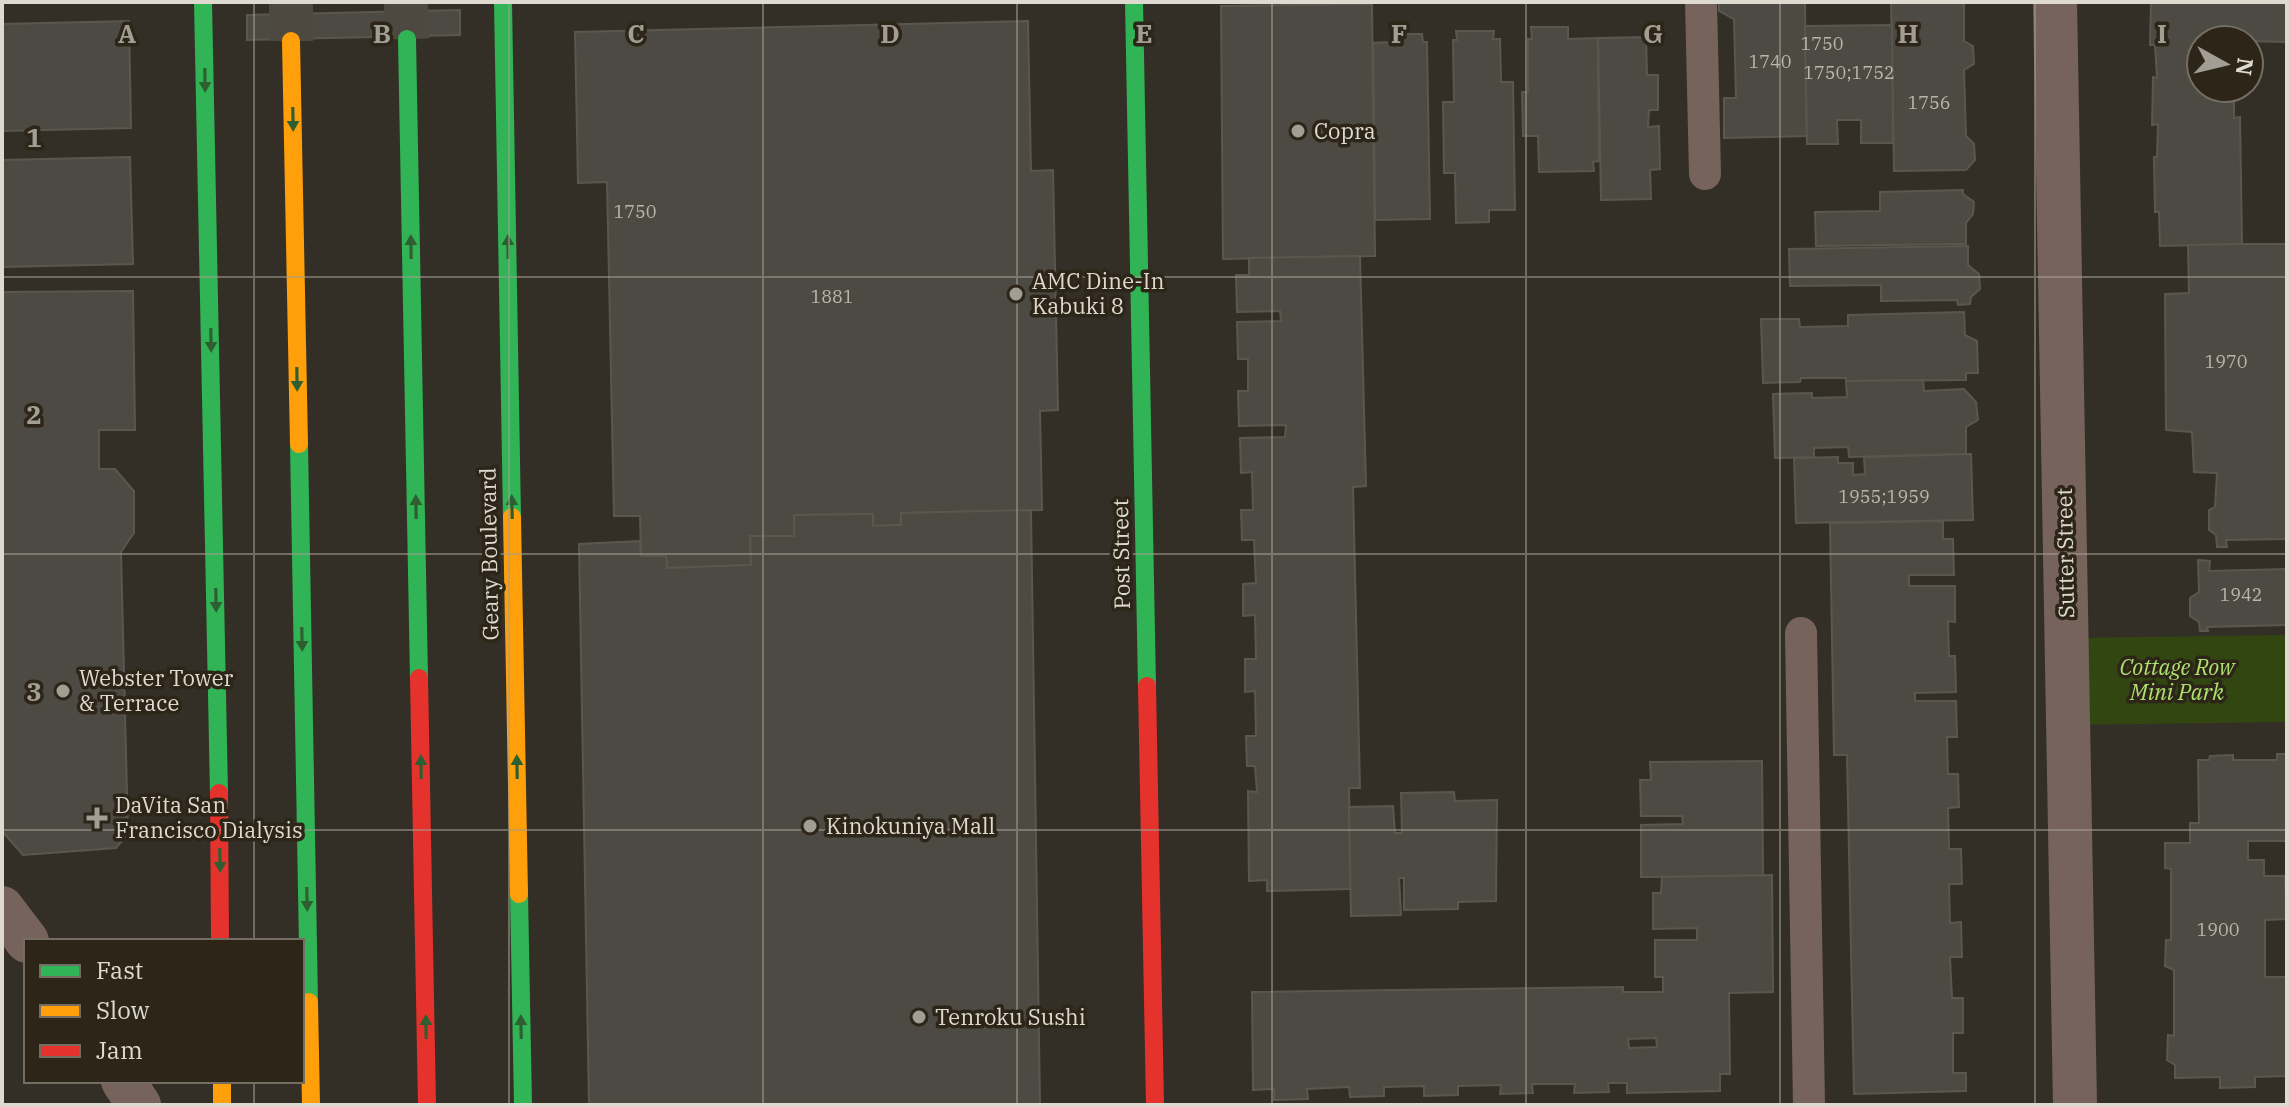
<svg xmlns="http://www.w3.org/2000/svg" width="2289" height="1107" font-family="'IBM Plex Serif',serif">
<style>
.green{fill:#324611}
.building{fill:#4d4a43;stroke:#5a574f;stroke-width:2;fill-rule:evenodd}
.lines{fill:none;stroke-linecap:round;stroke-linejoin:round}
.primary-tunnel{stroke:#4d4940;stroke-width:44;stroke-dasharray:44 22;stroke-linecap:butt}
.lane{stroke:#76645c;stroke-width:32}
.street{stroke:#76645c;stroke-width:44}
.fast{stroke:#30b455;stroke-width:18}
.slow{stroke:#ff9f0a;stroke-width:18}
.jam{stroke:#e5322d;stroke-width:18}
.oneway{fill:#2e5f30}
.grid{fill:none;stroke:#a29e94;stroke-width:2;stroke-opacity:0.55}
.poi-dot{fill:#a29e94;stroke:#2d2618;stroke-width:3}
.labels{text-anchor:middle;stroke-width:7;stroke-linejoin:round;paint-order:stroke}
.number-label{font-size:18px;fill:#bab6ad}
.poi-label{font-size:22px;fill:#dedad0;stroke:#2d2618;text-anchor:start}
.street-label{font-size:22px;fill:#dedad0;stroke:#2d2618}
.park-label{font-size:22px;font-style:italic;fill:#ade16d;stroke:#2d2618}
.grid-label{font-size:26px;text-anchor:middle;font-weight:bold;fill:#a29e94;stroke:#2d2618;stroke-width:7;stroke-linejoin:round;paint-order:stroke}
</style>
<rect width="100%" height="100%" fill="#332f26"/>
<path class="green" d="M 2287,635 L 2287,722 L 2069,725 L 2067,638 Z"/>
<g class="building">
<path d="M 1719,2 L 1805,2 L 1807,136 L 1724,138 L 1724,98 L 1736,98 L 1734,19 L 1719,11 Z"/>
<path d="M 1891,2 L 1964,2 L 1964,41 L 1973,46 L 1974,64 L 1964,70 L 1966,136 L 1974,144 L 1975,160 L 1966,170 L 1894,171 Z"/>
<path d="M 2151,2 L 2287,2 L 2287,42 L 2201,40 L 2201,88 L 2234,88 L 2234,118 L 2240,117 L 2242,244 L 2160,246 L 2159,212 L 2155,212 L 2154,157 L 2157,157 L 2158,124 L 2152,125 L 2153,77 L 2157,78 L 2155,45 L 2150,45 Z"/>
<path d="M 1372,4 L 1375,256 L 1223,259 L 1221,6 Z"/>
<path d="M 460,10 L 460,35 L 247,40 L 247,15 Z"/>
<path d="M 129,21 L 131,128 L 2,131 L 2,24 Z"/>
<path d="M 1028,21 L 1031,171 L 1053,170 L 1058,410 L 1040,411 L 1042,510 L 901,513 L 901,525 L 873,526 L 873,514 L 794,515 L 794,536 L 750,536 L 751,565 L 667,568 L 666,556 L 641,556 L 640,516 L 614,516 L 607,182 L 578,183 L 575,32 Z"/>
<path d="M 1892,25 L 1893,143 L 1861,143 L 1861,120 L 1837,120 L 1838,144 L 1807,144 L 1805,26 Z"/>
<path d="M 1531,27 L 1568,27 L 1568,39 L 1598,38 L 1599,161 L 1593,162 L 1594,171 L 1539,172 L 1538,136 L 1523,136 L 1522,92 L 1528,92 L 1528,39 L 1532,39 Z"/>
<path d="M 1456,31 L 1494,31 L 1493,39 L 1500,39 L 1501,82 L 1513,82 L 1515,210 L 1489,210 L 1489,222 L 1456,223 L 1455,173 L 1444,173 L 1443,102 L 1454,102 L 1453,40 L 1457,40 Z"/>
<path d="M 1391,34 L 1422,34 L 1423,42 L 1427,42 L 1430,219 L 1375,220 L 1373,43 L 1392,42 Z"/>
<path d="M 1646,37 L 1647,75 L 1658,75 L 1658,110 L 1649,110 L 1648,127 L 1659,126 L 1660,169 L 1650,170 L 1651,199 L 1601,200 L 1598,38 Z"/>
<path d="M 130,157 L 133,264 L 2,267 L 2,160 Z"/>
<path d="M 1963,190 L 1963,194 L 1974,202 L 1973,214 L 1966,223 L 1966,244 L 1816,246 L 1815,212 L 1880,211 L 1880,192 Z"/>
<path d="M 2247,244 L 2287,244 L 2287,539 L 2226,540 L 2227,547 L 2217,547 L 2216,535 L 2209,530 L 2209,510 L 2215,507 L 2217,473 L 2194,472 L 2192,432 L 2166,430 L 2165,294 L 2189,293 L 2188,245 Z"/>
<path d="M 1968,246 L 1968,265 L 1979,274 L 1980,289 L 1971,297 L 1970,304 L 1958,305 L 1957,300 L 1881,301 L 1881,285 L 1790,286 L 1789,249 Z"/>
<path d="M 1360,256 L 1366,486 L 1353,487 L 1360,788 L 1349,788 L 1351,889 L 1267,891 L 1267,880 L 1249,881 L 1248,791 L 1257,792 L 1255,766 L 1247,766 L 1246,736 L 1256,736 L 1255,691 L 1245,692 L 1245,659 L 1256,659 L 1255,615 L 1243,616 L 1243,584 L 1256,583 L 1254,540 L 1242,540 L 1241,510 L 1253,510 L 1252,472 L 1241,473 L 1240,438 L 1285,437 L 1286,425 L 1239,426 L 1238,391 L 1248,391 L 1248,359 L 1238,359 L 1237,322 L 1281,321 L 1280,311 L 1237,312 L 1236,275 L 1249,275 L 1249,258 Z"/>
<path d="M 133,291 L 135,430 L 99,430 L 99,469 L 115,469 L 134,491 L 134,533 L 121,552 L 128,834 L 116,848 L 23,855 L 2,831 L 2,292 Z"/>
<path d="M 1964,312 L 1965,335 L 1977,341 L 1978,373 L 1966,373 L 1966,380 L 1846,381 L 1846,378 L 1801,378 L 1800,382 L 1763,383 L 1761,319 L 1799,319 L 1800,327 L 1848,326 L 1848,315 Z"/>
<path d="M 1923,380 L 1924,391 L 1964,389 L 1976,402 L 1978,420 L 1966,427 L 1966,454 L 1849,457 L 1848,447 L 1814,448 L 1814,457 L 1775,458 L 1773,394 L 1812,393 L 1812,398 L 1847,397 L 1846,381 Z"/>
<path d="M 1971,454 L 1973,520 L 1796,523 L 1794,458 L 1838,457 L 1838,463 L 1853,463 L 1853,475 L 1865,474 L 1864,457 Z"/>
<path d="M 1031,510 L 1040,1105 L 589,1105 L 579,544 L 640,541 L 641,556 L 666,556 L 667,568 L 751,565 L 750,536 L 794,536 L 794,515 L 873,514 L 873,526 L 901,525 L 901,513 Z"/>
<path d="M 1943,521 L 1943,539 L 1953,539 L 1954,575 L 1909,575 L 1909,586 L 1955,586 L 1955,622 L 1948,621 L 1949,656 L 1955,656 L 1956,692 L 1915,693 L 1915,701 L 1956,701 L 1957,737 L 1947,737 L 1948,774 L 1958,774 L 1959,807 L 1948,808 L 1949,849 L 1961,849 L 1962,884 L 1949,884 L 1950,923 L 1961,922 L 1962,957 L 1950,957 L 1952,998 L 1963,998 L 1963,1033 L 1953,1033 L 1953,1073 L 1966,1073 L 1966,1091 L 1854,1094 L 1847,755 L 1834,755 L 1830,523 Z"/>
<path d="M 2198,560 L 2210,561 L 2209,571 L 2287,569 L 2287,625 L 2207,627 L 2208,631 L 2200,631 L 2199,622 L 2190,616 L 2190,598 L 2199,592 Z"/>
<path d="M 2277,754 L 2287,754 L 2287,841 L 2248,841 L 2248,860 L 2264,860 L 2264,876 L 2285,876 L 2286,919 L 2265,920 L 2265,977 L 2287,977 L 2287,1076 L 2255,1077 L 2255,1087 L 2220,1088 L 2220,1077 L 2175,1078 L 2175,1065 L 2167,1060 L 2168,1035 L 2174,1036 L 2174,970 L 2165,966 L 2166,940 L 2171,940 L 2171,869 L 2165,868 L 2165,843 L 2190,843 L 2190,823 L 2199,823 L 2198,760 L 2209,760 L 2210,756 L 2233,755 L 2233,760 L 2277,760 Z"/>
<path d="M 1762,761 L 1763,876 L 1641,877 L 1641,825 L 1683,824 L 1682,816 L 1641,816 L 1640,780 L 1651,780 L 1650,762 Z"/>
<path d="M 1454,792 L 1455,801 L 1497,800 L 1496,901 L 1458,902 L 1458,909 L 1404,910 L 1404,878 L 1399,878 L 1401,915 L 1351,916 L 1349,807 L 1393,806 L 1395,833 L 1402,833 L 1401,793 Z"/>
<path d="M 1772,875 L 1773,992 L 1729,993 L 1730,1074 L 1720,1074 L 1720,1091 L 1627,1093 L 1627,1083 L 1608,1083 L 1609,1092 L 1574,1093 L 1575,1084 L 1532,1084 L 1533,1093 L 1500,1094 L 1501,1085 L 1458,1086 L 1458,1095 L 1424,1096 L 1424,1086 L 1384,1087 L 1384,1096 L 1350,1097 L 1349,1087 L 1307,1089 L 1308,1099 L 1274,1100 L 1274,1089 L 1253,1090 L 1252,992 L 1623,987 L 1623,992 L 1663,992 L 1663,977 L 1655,977 L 1655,940 L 1697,940 L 1697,928 L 1653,929 L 1653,893 L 1661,893 L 1662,877 ZM 1656,1038 L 1657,1047 L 1629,1048 L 1628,1039 Z"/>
</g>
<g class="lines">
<g class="primary-tunnel">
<path d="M 291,2 L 291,41"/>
<path d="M 406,2 L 407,39"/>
</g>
<g class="lane">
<path d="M 1701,2 L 1705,174"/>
<path d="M 1801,633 L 1809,1105"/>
</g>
<g class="street">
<path d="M 2055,2 L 2075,1105"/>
<path d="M 2,908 L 27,941"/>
<path d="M 123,1081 L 139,1105"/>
</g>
<g class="fast">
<path d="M 203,2 L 219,793"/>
<path d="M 503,2 L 512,517"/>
<path d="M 1134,2 L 1147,686"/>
<path d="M 407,39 L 419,678"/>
<path d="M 299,444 L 309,1002"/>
<path d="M 519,894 L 523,1105"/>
</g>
<g class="slow">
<path d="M 291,41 L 299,444"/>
<path d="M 512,517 L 519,894"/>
<path d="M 309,1002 L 311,1105"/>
<path d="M 222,1081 L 222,1105"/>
</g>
<g class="jam">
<path d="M 419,678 L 427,1105"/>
<path d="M 1147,686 L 1155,1105"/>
<path d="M 219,793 L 220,941"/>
</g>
</g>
<defs><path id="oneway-solid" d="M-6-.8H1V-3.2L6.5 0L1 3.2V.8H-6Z" transform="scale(2)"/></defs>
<g class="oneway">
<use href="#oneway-solid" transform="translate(205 80) rotate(89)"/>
<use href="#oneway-solid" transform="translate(293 119) rotate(89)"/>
<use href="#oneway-solid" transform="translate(411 247) rotate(-91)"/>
<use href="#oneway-solid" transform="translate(508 247) rotate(-91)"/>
<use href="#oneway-solid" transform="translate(211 340) rotate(89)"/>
<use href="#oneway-solid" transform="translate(297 379) rotate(89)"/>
<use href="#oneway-solid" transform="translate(416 507) rotate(-91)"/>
<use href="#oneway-solid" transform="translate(512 507) rotate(-91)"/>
<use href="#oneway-solid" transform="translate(216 600) rotate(89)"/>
<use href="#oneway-solid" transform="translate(302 639) rotate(89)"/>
<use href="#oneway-solid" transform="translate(421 767) rotate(-91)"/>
<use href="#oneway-solid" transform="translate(517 767) rotate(-91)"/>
<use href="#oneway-solid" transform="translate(220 860) rotate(89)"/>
<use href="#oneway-solid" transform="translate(307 899) rotate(89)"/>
<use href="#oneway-solid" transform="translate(426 1027) rotate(-91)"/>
<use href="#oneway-solid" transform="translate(521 1027) rotate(-91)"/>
</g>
<path class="grid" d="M 254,2 L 254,941M 509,2 L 509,1105M 763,2 L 763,1105M 1017,2 L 1017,1105M 1272,2 L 1272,1105M 1526,2 L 1526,1105M 1780,2 L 1780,1105M 2035,2 L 2035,1105M 2,277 L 2287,277M 2,554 L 2287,554M 2,830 L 2287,830M 254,1081 L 254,1105"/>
<g class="poi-dot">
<circle cx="1298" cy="131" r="8"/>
<circle cx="1016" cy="294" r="8"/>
<circle cx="63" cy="691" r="8"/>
<path d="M93 806h8v8h8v8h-8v8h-8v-8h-8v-8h8z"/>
<circle cx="810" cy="826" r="8"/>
<circle cx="919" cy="1017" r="8"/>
</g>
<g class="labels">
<g class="number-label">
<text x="1822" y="50">1750</text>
<text x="1770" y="68">1740</text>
<text x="1849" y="79">1750;1752</text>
<text x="1929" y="109">1756</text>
<text x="635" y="218">1750</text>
<text x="832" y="303">1881</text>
<text x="2226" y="368">1970</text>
<text x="1884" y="503">1955;1959</text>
<text x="2241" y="601">1942</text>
<text x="2218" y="936">1900</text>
</g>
<g class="poi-label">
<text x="1314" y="139">Copra</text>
<text x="1032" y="289">AMC Dine-In<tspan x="1032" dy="25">Kabuki 8</tspan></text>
<text x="79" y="686">Webster Tower<tspan x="79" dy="25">&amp; Terrace</tspan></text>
<text x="115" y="813">DaVita San<tspan x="115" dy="25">Francisco Dialysis</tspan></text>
<text x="826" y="834">Kinokuniya Mall</text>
<text x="935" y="1025">Tenroku Sushi</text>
</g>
<g class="street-label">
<text transform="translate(2065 553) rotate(-91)" y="8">Sutter Street</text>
<text transform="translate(489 554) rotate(-91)" y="8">Geary Boulevard</text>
<text transform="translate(1121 554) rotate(-91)" y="8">Post Street</text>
</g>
<g class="park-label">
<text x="2177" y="675">Cottage Row<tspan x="2177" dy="25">Mini Park</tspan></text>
</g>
</g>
<g class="grid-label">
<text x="127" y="43">A</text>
<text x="382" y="43">B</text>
<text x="636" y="43">C</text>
<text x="890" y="43">D</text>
<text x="1144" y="43">E</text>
<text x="1399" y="43">F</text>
<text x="1653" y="43">G</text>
<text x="1908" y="43">H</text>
<text x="2162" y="43">I</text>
<text x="34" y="147">1</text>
<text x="34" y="424">2</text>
<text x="34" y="701">3</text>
</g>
<rect width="2289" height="1107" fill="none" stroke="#dedad0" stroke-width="8"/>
<rect x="24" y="939" width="280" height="144" fill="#2d2618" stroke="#746e62" stroke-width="2"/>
<rect x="40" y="965" width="40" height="12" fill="#30b455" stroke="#746e62" stroke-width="2"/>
<text x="96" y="979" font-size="24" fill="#dedad0">Fast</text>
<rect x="40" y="1005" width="40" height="12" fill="#ff9f0a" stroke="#746e62" stroke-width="2"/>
<text x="96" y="1019" font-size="24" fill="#dedad0">Slow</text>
<rect x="40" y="1045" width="40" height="12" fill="#e5322d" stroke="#746e62" stroke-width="2"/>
<text x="96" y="1059" font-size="24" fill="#dedad0">Jam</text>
<g transform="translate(2225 64) rotate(98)"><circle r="38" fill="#2d2618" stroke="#746e62" stroke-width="2"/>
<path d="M0-6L14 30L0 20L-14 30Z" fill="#a29e94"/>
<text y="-12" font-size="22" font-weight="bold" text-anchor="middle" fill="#dedad0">N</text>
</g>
</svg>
